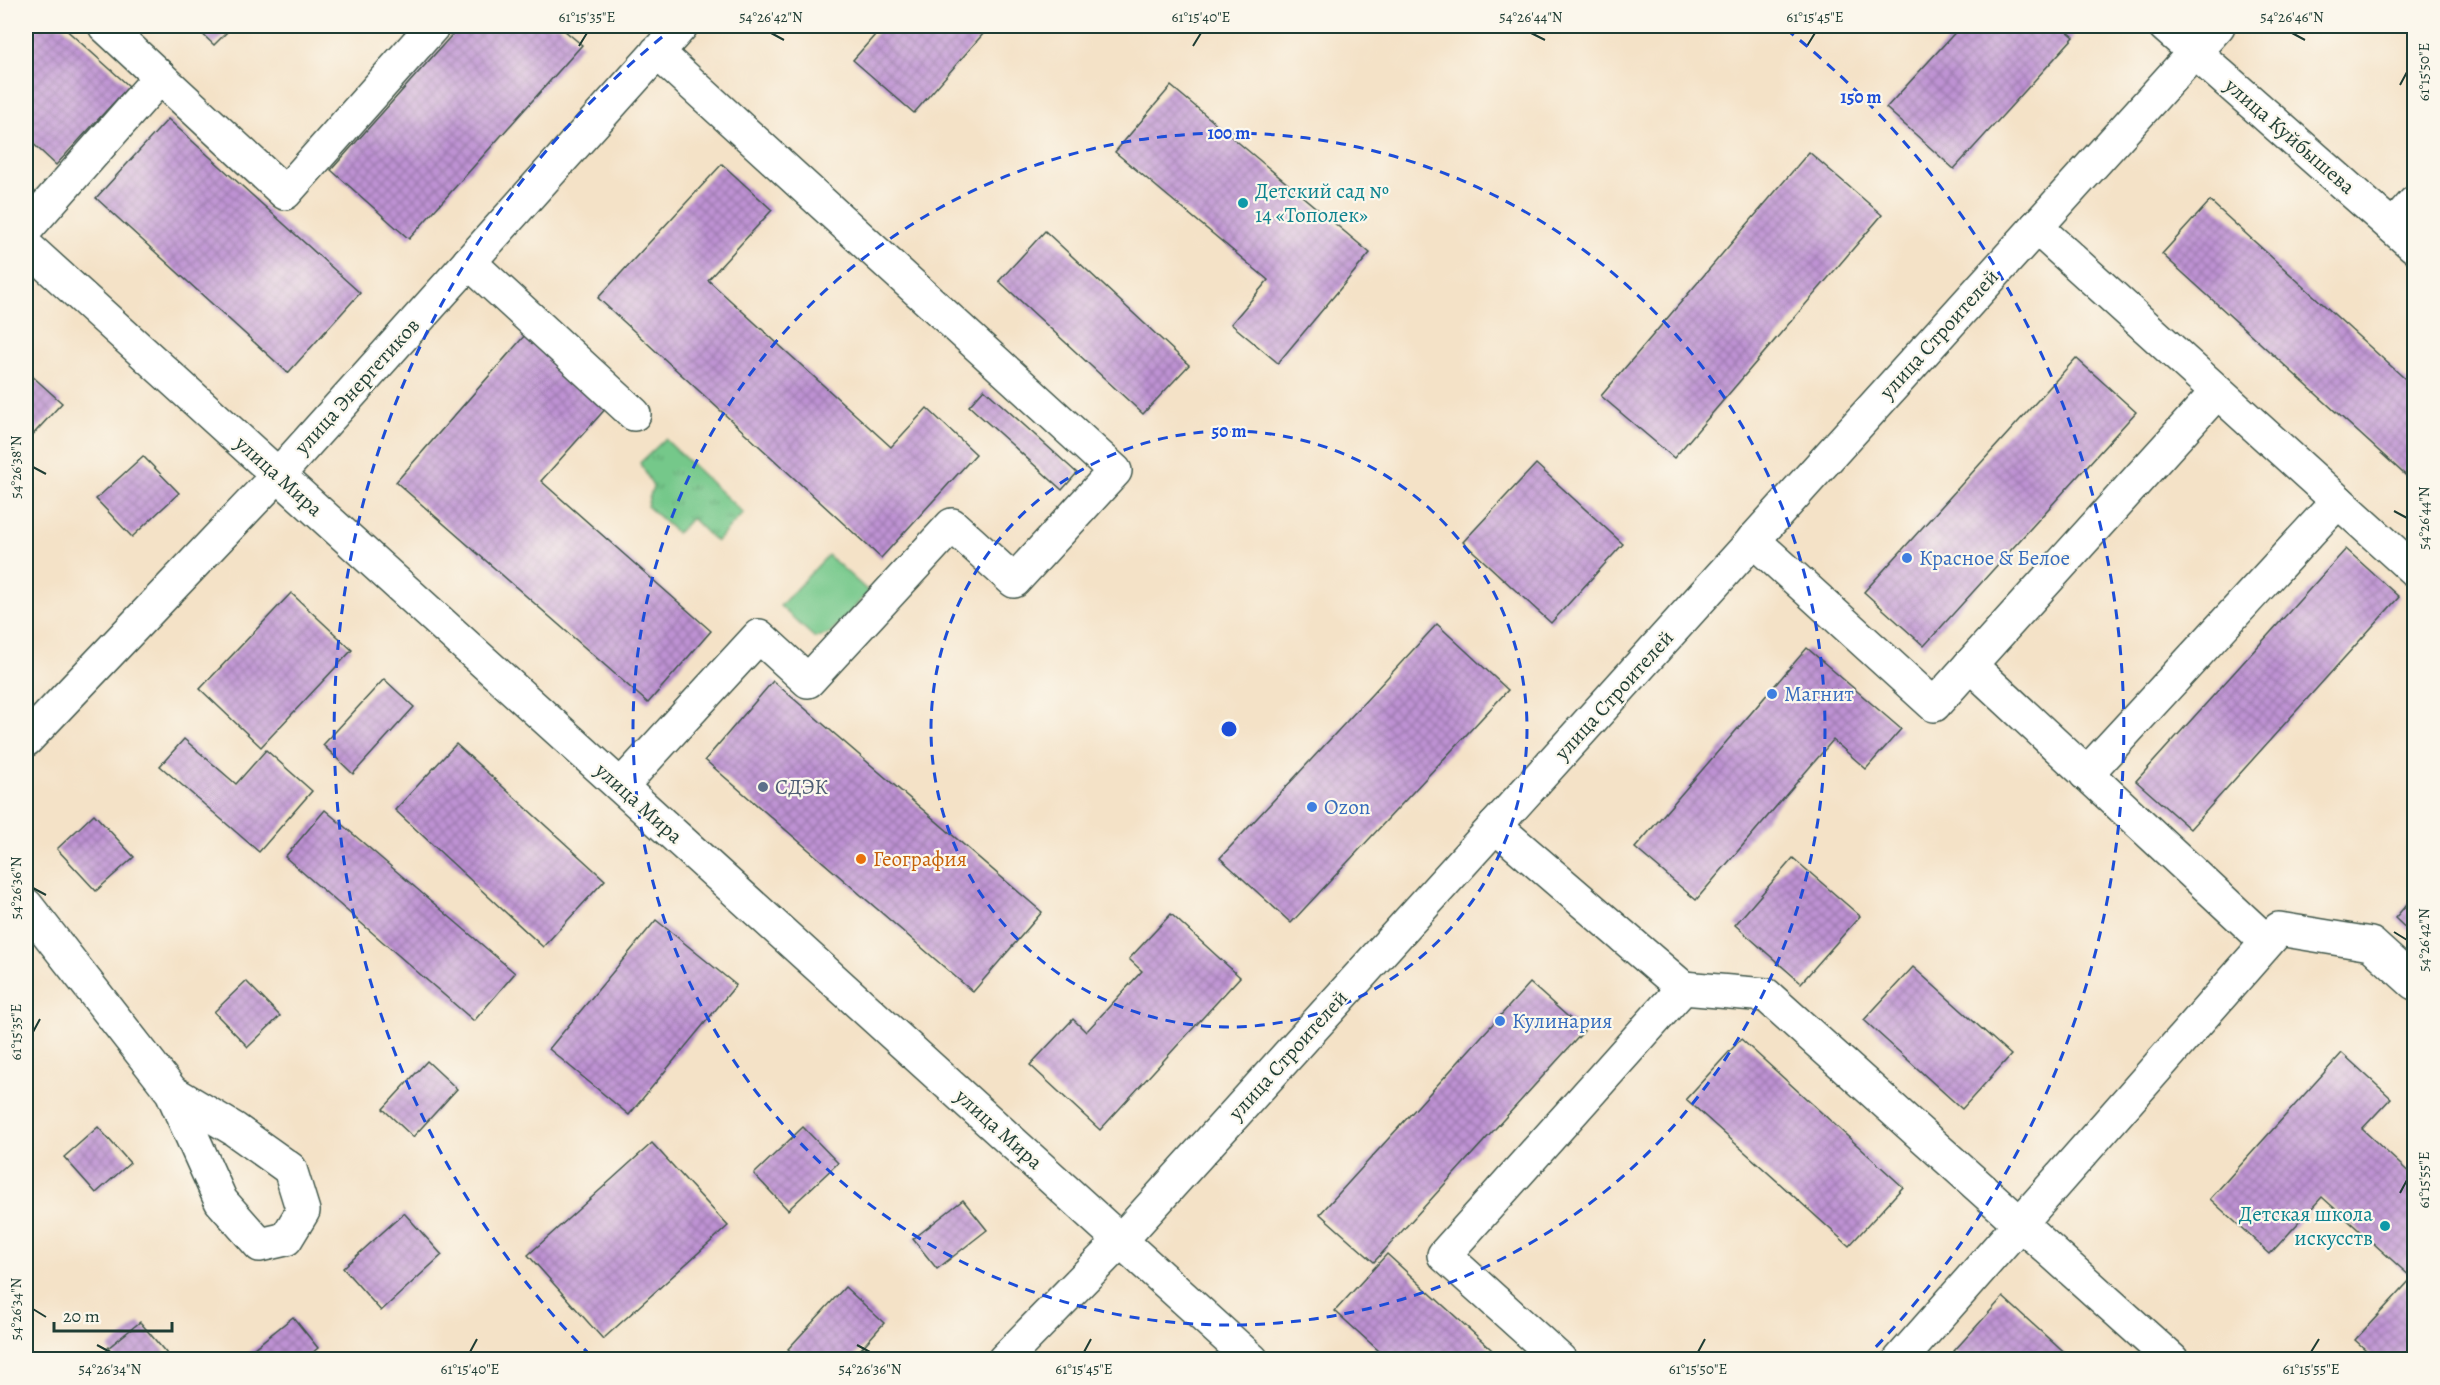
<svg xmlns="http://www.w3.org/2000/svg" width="2440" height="1385" font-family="Alegreya,serif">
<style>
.grass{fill:#75c88a;stroke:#4a825f;stroke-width:1.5}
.park{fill:url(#park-tufts);stroke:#4a825f;stroke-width:1.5}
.building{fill:url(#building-cross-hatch)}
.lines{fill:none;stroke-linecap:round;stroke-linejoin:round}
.minor-casing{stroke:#3f564a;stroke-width:36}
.minor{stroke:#fff;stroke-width:33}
.ticks{fill:none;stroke:#1f3d34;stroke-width:2}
.ring{fill:none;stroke:#1d4ed8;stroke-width:3;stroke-dasharray:10 8}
.culture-dot{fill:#0f9aa8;stroke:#fbf7ec;stroke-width:2}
.shop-dot{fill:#3f7fe0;stroke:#fbf7ec;stroke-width:2}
.service-dot{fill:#5c6f8a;stroke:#fbf7ec;stroke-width:2}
.food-dot{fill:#e8710a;stroke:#fbf7ec;stroke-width:2}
.labels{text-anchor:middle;stroke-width:4.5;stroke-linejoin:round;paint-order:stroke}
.street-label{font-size:21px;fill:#1f3d34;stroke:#fbf7ec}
.culture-label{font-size:21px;fill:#0d838f;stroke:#fbf7ec;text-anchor:start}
.shop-label{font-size:21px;fill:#366cbe;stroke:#fbf7ec;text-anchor:start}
.service-label{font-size:21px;fill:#4e5e75;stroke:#fbf7ec;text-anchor:start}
.food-label{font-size:21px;fill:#c56008;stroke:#fbf7ec;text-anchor:start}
.centre{fill:#1d4ed8;stroke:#fbf7ec;stroke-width:3}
.ring-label{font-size:18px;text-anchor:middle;font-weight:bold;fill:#1d4ed8;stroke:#fbf7ec;stroke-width:4.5;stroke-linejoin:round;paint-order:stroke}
.neatline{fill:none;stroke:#1f3d34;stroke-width:2}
.ticks-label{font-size:15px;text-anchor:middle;fill:#1f3d34}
</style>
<defs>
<pattern id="park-tufts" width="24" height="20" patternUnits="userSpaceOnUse" patternTransform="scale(1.5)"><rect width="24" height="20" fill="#75c88a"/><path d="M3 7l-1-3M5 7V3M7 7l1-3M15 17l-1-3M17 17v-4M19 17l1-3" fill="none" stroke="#5fa472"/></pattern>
<pattern id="building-cross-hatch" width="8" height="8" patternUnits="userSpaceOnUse" patternTransform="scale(1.5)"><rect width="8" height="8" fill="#be92d3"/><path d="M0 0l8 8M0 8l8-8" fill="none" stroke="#9a78ac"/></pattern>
</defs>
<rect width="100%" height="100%" fill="#fbf7ec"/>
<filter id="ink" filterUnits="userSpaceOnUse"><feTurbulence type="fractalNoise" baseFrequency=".0167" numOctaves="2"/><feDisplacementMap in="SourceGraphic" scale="12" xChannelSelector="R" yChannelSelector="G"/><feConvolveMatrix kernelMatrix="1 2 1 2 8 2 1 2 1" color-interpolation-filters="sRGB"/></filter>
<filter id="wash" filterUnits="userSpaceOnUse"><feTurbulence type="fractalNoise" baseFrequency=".008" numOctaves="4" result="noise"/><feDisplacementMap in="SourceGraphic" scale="24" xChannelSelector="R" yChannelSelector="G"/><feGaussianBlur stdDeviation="1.35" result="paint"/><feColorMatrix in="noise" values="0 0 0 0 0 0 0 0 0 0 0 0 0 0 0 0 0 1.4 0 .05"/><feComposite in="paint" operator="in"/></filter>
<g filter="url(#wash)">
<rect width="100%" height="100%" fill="#f4e2c7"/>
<path class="grass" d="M 828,555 L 869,592 L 829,634 L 815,638 L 780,606 Z"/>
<path class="park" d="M 665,439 L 743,513 L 716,542 L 692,518 L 677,533 L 647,506 L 653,486 L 640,463 Z"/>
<g id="blocks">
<g class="building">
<path d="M 26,26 L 62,26 L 129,86 L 56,165 L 26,137 Z"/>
<path d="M 194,26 L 233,26 L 214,45 Z"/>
<path d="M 460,26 L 559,26 L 582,45 L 409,239 L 331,170 Z"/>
<path d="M 883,26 L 990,26 L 914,113 L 853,60 Z"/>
<path d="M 1961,26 L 2061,26 L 2074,37 L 1954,169 L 1886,108 Z"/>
<path d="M 1171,86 L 1370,253 L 1278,363 L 1231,324 L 1268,280 L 1115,152 Z"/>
<path d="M 168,119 L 360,293 L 288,373 L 96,198 Z"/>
<path d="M 1809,152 L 1882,215 L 1674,458 L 1601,396 Z"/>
<path d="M 722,164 L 772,210 L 708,280 L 891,447 L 927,408 L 976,454 L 881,558 L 598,298 Z"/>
<path d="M 2210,201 L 2414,387 L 2413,482 L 2162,254 Z"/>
<path d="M 1045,231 L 1189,365 L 1143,414 L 999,281 Z"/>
<path d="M 526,334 L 608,406 L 541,481 L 711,631 L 648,703 L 396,482 Z"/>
<path d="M 2076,358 L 2136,412 L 1924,646 L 1864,592 Z"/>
<path d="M 31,375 L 62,403 L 26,442 L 26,381 Z"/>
<path d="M 984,389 L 1077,473 L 1062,490 L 969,406 Z"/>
<path d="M 143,456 L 179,493 L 132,537 L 96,499 Z"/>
<path d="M 1536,464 L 1623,544 L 1551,623 L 1463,542 Z"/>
<path d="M 2346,549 L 2399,597 L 2190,829 L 2136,781 Z"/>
<path d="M 291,593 L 352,650 L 261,747 L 200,689 Z"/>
<path d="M 1437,624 L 1508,690 L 1291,923 L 1220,858 Z"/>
<path d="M 1807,648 L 1901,729 L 1866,769 L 1833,740 L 1696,900 L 1635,848 Z"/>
<path d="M 384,679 L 414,707 L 353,774 L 323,745 Z"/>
<path d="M 773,681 L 1042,912 L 973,992 L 705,760 Z"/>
<path d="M 184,739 L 236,784 L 266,750 L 312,791 L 259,852 L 160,766 Z"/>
<path d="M 456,744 L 605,880 L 543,947 L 395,810 Z"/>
<path d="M 325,810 L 515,973 L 474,1021 L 285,857 Z"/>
<path d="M 94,814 L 134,857 L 96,891 L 57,849 Z"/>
<path d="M 1793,858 L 1860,916 L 1801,983 L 1735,925 Z"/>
<path d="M 2414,896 L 2414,936 L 2395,918 Z"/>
<path d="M 1171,914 L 1240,977 L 1100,1130 L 1030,1065 L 1073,1019 L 1086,1032 L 1142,971 L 1129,959 Z"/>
<path d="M 656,920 L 736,985 L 629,1115 L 549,1049 Z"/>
<path d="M 1913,967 L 2011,1055 L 1962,1109 L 1864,1020 Z"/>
<path d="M 246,981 L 280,1016 L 248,1047 L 214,1012 Z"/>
<path d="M 1530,983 L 1584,1031 L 1374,1262 L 1320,1214 Z"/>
<path d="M 1741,1039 L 1903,1187 L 1849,1246 L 1686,1099 Z"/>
<path d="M 2342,1053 L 2391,1098 L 2362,1129 L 2414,1177 L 2414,1360 L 2377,1360 L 2355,1340 L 2412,1278 L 2322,1197 L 2270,1254 L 2210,1199 Z"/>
<path d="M 427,1061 L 457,1089 L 413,1137 L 383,1109 Z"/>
<path d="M 98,1127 L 130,1163 L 96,1193 L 64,1157 Z"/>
<path d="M 803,1127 L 838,1163 L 788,1210 L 754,1174 Z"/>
<path d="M 652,1143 L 728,1226 L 603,1339 L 528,1255 Z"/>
<path d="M 963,1200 L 987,1230 L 937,1269 L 913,1239 Z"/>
<path d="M 404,1213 L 442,1255 L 381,1311 L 343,1268 Z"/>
<path d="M 1387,1254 L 1503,1360 L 1389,1360 L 1335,1311 Z"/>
<path d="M 845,1287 L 884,1323 L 851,1360 L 800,1360 L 788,1349 Z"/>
<path d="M 2003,1297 L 2072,1360 L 1963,1360 L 1954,1351 Z"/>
<path d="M 293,1317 L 318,1348 L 304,1360 L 245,1360 L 243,1357 Z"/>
<path d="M 140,1322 L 167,1354 L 160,1360 L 117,1360 L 108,1348 Z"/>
</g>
</g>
</g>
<g filter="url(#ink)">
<use href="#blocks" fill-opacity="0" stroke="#3f564a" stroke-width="1.5"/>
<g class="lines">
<g class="minor-casing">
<g id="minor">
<path d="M 105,26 L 285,193 L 433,26"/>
<path d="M 2165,26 L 2414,246"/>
<path d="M 2036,227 L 2414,570"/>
<path d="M 2393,227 L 2414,203"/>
<path d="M 26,229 L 160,77"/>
<path d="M 26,246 L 1252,1360"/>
<path d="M 469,262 L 634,414"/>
<path d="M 1753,540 L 1934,705 L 1970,665 L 2267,942"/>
<path d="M 1970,665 L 2217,392"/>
<path d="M 26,740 L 278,475 L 681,26"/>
<path d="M 2086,774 L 2338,501"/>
<path d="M 621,786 L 759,636 L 808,681 L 952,525 L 1014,581 L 1115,471 L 657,52"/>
<path d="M 1495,826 L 1683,988 L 1766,995 L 2172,1360"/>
<path d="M 26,905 L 172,1092 L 221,1201 L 260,1245 L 286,1239 L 303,1211 L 290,1169 L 234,1129 L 172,1092"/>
<path d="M 1004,1360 L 1121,1240 L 2218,26"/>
<path d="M 1560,1360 L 1444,1255 L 1683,988"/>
<path d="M 1900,1360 L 2279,929 L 2371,944 L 2414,983"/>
</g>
</g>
<use href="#minor" class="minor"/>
</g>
</g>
<path class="ticks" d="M 771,33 L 784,40M 1531,33 L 1545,40M 2292,33 L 2305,40M 579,46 L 587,33M 1193,46 L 1201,33M 1807,46 L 1815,33M 2400,85 L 2407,72M 33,467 L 46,474M 2394,511 L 2407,518M 33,888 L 46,895M 2394,932 L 2407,940M 33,1032 L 40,1019M 2400,1193 L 2407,1180M 33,1309 L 46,1317M 97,1345 L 110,1352M 857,1345 L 870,1352M 470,1352 L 477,1339M 1084,1352 L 1091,1339M 1698,1352 L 1705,1339M 2311,1352 L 2319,1339"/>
<g class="ring">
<circle cx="1229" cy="729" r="298"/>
<circle cx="1229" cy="729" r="596"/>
<path d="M591 1356A894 894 0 0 1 672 29M1786 29A894 894 0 0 1 1867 1356"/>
</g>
<g class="culture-dot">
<circle cx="1243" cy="203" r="6"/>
<circle cx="2385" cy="1226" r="6"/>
</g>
<g class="shop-dot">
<circle cx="1907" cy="558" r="6"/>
<circle cx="1772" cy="694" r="6"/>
<circle cx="1312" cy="807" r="6"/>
<circle cx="1500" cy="1021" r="6"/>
</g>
<circle class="service-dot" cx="763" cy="787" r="6"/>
<circle class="food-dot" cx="861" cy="859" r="6"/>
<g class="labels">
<g class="street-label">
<text transform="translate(2290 136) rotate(41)" y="7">улица Куйбышева</text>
<text transform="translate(1939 334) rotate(-48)" y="7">улица Строителей</text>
<text transform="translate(357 386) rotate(-48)" y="7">улица Энергетиков</text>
<text transform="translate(279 476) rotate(42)" y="7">улица Мира</text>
<text transform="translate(1614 695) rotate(-48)" y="7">улица Строителей</text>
<text transform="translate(639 803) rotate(42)" y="7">улица Мира</text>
<text transform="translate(1288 1055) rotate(-48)" y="7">улица Строителей</text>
<text transform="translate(999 1129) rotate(42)" y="7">улица Мира</text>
</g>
<g class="culture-label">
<text x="1255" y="198">Детский сад №<tspan x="1255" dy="24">14 «Тополек»</tspan></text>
<text x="2373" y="1221" text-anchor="end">Детская школа<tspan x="2373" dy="24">искусств</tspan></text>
</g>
<g class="shop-label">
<text x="1919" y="565">Красное &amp; Белое</text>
<text x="1784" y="701">Магнит</text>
<text x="1324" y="814">Ozon</text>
<text x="1512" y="1028">Кулинария</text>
</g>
<g class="service-label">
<text x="775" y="794">СДЭК</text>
</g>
<g class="food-label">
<text x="873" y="866">География</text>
</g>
</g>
<circle cx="1229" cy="729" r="9" class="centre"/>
<g class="ring-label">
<text x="1861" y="103">150 m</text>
<text x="1229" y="139">100 m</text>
<text x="1229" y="437">50 m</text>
</g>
<rect width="2440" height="1385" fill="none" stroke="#fbf7ec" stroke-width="66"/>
<path d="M54 1322v9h118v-9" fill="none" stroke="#1f3d34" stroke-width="3"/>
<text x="63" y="1322" font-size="18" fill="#1f3d34" stroke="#fbf7ec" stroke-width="4.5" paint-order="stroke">20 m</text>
<rect x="33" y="33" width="2374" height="1319" class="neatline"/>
<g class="ticks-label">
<text x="587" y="22">61°15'35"E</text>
<text x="771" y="22">54°26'42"N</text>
<text x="1201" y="22">61°15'40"E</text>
<text x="1531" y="22">54°26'44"N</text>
<text x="1815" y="22">61°15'45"E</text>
<text x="2292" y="22">54°26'46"N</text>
<text transform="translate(2424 72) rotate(-90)" y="5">61°15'50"E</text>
<text transform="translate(16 467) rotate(-90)" y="5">54°26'38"N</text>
<text transform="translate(2424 518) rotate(-90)" y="5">54°26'44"N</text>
<text transform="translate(16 888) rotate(-90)" y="5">54°26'36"N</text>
<text transform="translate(2424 940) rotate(-90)" y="5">54°26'42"N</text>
<text transform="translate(16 1032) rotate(-90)" y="5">61°15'35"E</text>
<text transform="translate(2424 1180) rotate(-90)" y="5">61°15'55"E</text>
<text transform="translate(16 1309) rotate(-90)" y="5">54°26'34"N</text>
<text x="110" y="1374">54°26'34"N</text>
<text x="470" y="1374">61°15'40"E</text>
<text x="870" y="1374">54°26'36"N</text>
<text x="1084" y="1374">61°15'45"E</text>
<text x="1698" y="1374">61°15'50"E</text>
<text x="2311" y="1374">61°15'55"E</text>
</g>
</svg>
